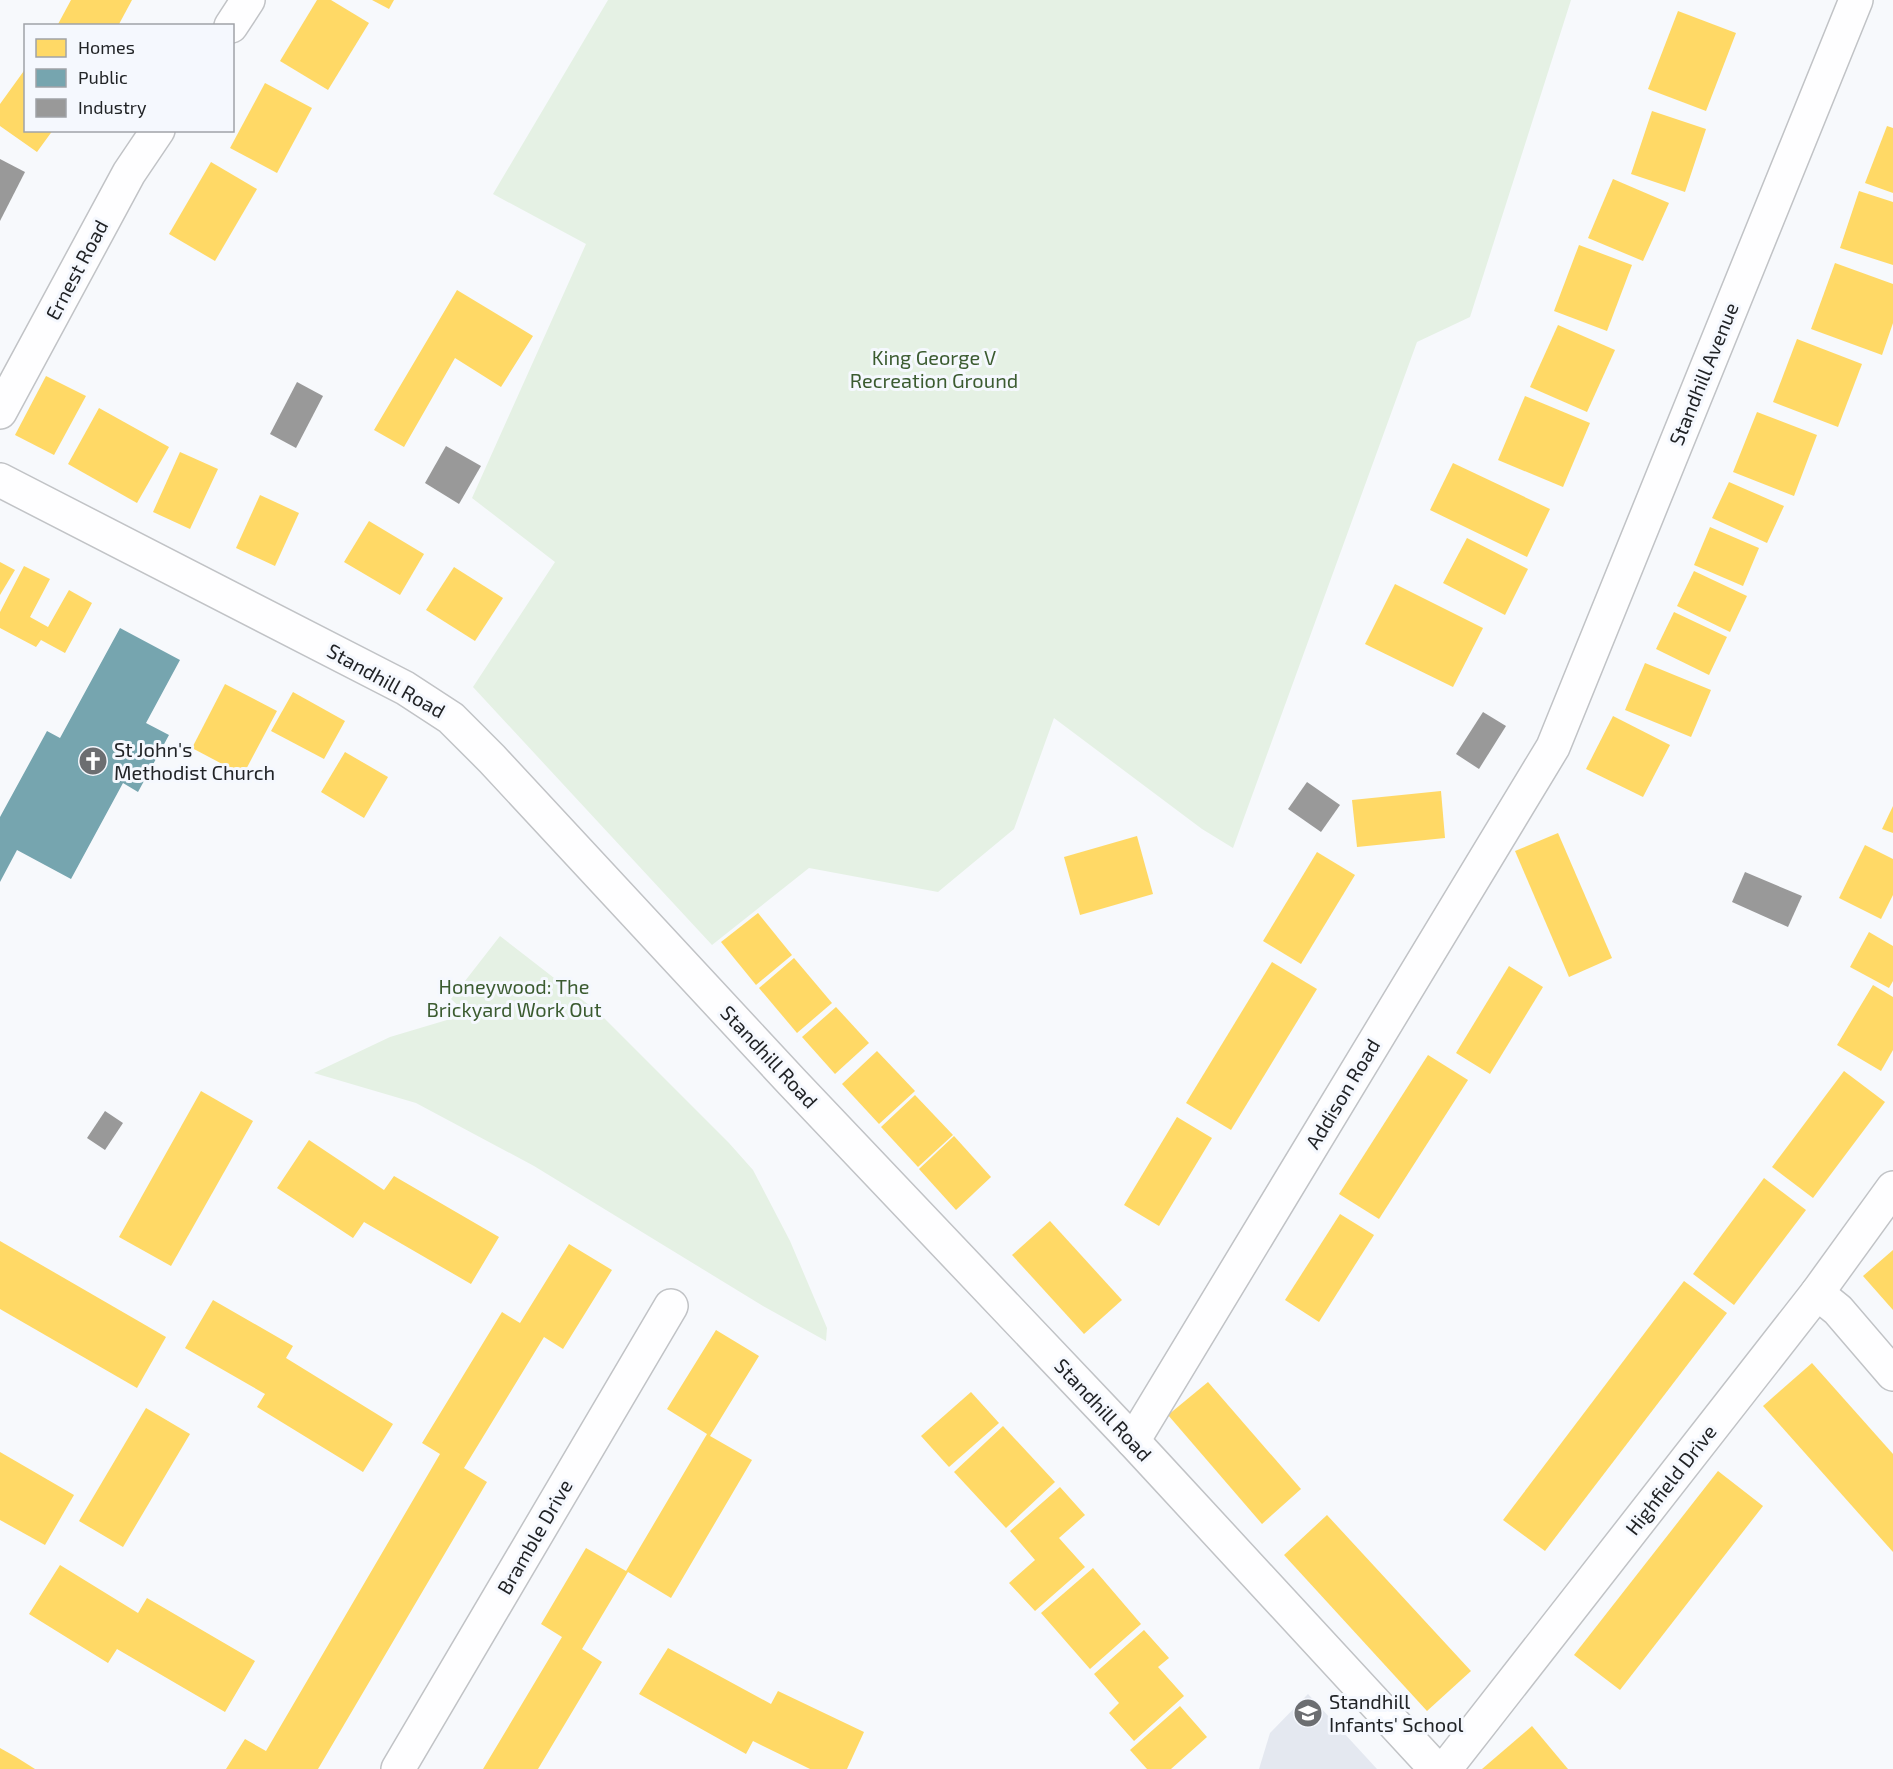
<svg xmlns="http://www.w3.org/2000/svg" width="1893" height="1769" font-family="'Exo 2',sans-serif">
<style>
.built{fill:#e4e8f0}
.green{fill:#e5f1e4}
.homes{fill:#ffd966}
.public{fill:#76a5af}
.industry{fill:#999}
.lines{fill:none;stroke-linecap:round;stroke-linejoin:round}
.minor-casing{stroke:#c1c3c6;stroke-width:36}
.minor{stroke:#fefeff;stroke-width:33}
.labels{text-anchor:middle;stroke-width:6;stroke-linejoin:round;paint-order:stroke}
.street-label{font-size:20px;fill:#212326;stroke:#f5f8fe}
.park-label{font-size:20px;fill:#3b5b30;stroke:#f5f8fe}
.poi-label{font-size:20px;fill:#212326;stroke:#f5f8fe;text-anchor:start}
</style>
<rect width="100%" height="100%" fill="#f7f9fc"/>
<path class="built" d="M 1308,1694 L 1377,1769 L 1259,1769 L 1270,1733 Z"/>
<g class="green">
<path d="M 608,0 L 1571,0 L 1470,317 L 1417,342 L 1233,848 L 1202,829 L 1054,718 L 1014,829 L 938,892 L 809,868 L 712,945 L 473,687 L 555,562 L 472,498 L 586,244 L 493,194 Z"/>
<path d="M 500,936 L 598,1012 L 729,1143 L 753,1170 L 790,1241 L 827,1328 L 826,1341 L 763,1306 L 534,1166 L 416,1103 L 314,1073 L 390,1037 L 467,1014 L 451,999 Z"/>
</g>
<g class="homes">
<path d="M 71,0 L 132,0 L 118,26 L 57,26 Z"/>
<path d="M 317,0 L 331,0 L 369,23 L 328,90 L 280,61 Z"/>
<path d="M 372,0 L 394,0 L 389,9 Z"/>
<path d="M 1678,11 L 1736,33 L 1706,111 L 1648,89 Z"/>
<path d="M 26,68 L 26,130 L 53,130 L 37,152 L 0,126 L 0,104 Z"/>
<path d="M 265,83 L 312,108 L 277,173 L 230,148 Z"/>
<path d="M 1652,111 L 1706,129 L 1685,192 L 1631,174 Z"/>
<path d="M 1887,126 L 1893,128 L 1893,193 L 1865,183 Z"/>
<path d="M 211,162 L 257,189 L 215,261 L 169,234 Z"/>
<path d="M 1613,179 L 1669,203 L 1643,261 L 1588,238 Z"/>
<path d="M 1859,191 L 1893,202 L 1893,265 L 1840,248 Z"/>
<path d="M 1579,245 L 1632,265 L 1607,331 L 1554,311 Z"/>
<path d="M 1835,263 L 1893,284 L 1893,323 L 1882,355 L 1811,329 Z"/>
<path d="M 457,290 L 533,336 L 501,387 L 455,358 L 404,447 L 374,430 Z"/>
<path d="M 1558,325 L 1615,350 L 1587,412 L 1530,387 Z"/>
<path d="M 1797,339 L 1862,364 L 1838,427 L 1773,402 Z"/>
<path d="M 46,376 L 86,396 L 54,455 L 15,435 Z"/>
<path d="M 1525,396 L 1590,423 L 1563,487 L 1498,460 Z"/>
<path d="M 99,408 L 169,447 L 137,503 L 68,464 Z"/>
<path d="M 1757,412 L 1817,435 L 1794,496 L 1733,472 Z"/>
<path d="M 180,452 L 218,469 L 190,529 L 153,512 Z"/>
<path d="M 1453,463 L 1550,509 L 1527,557 L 1430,510 Z"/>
<path d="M 1729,482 L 1784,506 L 1767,543 L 1712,518 Z"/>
<path d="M 260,495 L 299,513 L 275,566 L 236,548 Z"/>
<path d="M 369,521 L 424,554 L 400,595 L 344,562 Z"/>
<path d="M 1710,527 L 1759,548 L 1743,586 L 1694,565 Z"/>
<path d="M 1467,538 L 1528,569 L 1505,615 L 1443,583 Z"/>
<path d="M 0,562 L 15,570 L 0,595 Z"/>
<path d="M 24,566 L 50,579 L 30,617 L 48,627 L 69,590 L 92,603 L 65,653 L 41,640 L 36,647 L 0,628 L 0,612 Z"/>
<path d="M 454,567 L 503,598 L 475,641 L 426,610 Z"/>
<path d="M 1694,571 L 1747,596 L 1730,632 L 1677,606 Z"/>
<path d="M 1395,584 L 1483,628 L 1453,687 L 1365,644 Z"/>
<path d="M 1674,612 L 1727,637 L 1709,675 L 1656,649 Z"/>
<path d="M 1645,663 L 1711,690 L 1691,737 L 1625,710 Z"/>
<path d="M 225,684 L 277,711 L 243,775 L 192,748 Z"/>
<path d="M 293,692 L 345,721 L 324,759 L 271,731 Z"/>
<path d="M 1613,716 L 1670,745 L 1643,797 L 1586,769 Z"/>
<path d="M 345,752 L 388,777 L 364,818 L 321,792 Z"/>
<path d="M 1441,791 L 1445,838 L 1357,847 L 1352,800 Z"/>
<path d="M 1893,806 L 1893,833 L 1882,829 Z"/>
<path d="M 1558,833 L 1612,958 L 1569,977 L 1515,851 Z"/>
<path d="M 1137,836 L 1153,894 L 1080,915 L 1064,857 Z"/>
<path d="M 1865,845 L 1893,859 L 1893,895 L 1881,919 L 1839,898 Z"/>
<path d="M 1317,852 L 1355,875 L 1301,964 L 1263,941 Z"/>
<path d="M 758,913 L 792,955 L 756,985 L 721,942 Z"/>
<path d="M 1869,932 L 1893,946 L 1893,981 L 1889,988 L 1850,967 Z"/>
<path d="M 794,958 L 832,1003 L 797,1033 L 759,988 Z"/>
<path d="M 1272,962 L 1317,989 L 1231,1130 L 1186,1103 Z"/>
<path d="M 1509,966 L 1543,987 L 1490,1074 L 1456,1053 Z"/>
<path d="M 1873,985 L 1893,997 L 1893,1050 L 1881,1071 L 1837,1045 Z"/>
<path d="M 836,1007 L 869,1043 L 835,1074 L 802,1037 Z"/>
<path d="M 877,1051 L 915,1091 L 879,1124 L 842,1084 Z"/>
<path d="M 1428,1055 L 1468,1080 L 1379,1219 L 1339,1194 Z"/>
<path d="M 1844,1071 L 1885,1102 L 1813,1198 L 1772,1167 Z"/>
<path d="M 201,1091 L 253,1121 L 171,1266 L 119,1237 Z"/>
<path d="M 915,1095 L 953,1135 L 918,1167 L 881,1127 Z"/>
<path d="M 1177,1117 L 1212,1138 L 1159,1226 L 1124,1205 Z"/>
<path d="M 954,1136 L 991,1177 L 956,1210 L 919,1169 Z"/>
<path d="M 309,1140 L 384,1190 L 394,1176 L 499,1237 L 471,1284 L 364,1222 L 353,1238 L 277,1188 Z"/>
<path d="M 1764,1178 L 1806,1210 L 1734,1305 L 1693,1274 Z"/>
<path d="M 1340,1214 L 1374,1235 L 1319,1322 L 1285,1300 Z"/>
<path d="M 1050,1221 L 1122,1300 L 1084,1334 L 1012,1255 Z"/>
<path d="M 0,1241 L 166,1337 L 137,1388 L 0,1309 Z"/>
<path d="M 569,1244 L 612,1270 L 563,1349 L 544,1337 L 464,1468 L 487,1482 L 318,1769 L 226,1769 L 245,1739 L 266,1751 L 440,1454 L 422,1443 L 502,1312 L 520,1323 Z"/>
<path d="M 1893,1250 L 1893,1310 L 1863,1276 Z"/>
<path d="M 1684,1281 L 1727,1313 L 1545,1551 L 1503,1520 Z"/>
<path d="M 213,1300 L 293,1346 L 286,1358 L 393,1424 L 363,1472 L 257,1407 L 265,1394 L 185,1348 Z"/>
<path d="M 716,1330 L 759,1356 L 710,1436 L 752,1460 L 671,1598 L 628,1572 L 582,1649 L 602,1662 L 538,1769 L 483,1769 L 562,1637 L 541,1624 L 586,1548 L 626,1571 L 707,1434 L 667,1409 Z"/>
<path d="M 1812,1363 L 1893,1454 L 1893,1552 L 1763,1406 Z"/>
<path d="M 1208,1382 L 1301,1489 L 1262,1524 L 1168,1415 Z"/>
<path d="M 971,1392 L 999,1423 L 949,1467 L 921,1436 Z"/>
<path d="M 146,1408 L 190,1434 L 123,1547 L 79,1521 Z"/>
<path d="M 1003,1426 L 1055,1482 L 1006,1528 L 954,1472 Z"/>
<path d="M 0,1452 L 74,1495 L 45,1545 L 0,1520 Z"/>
<path d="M 1718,1471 L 1763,1506 L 1620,1690 L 1574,1655 Z"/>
<path d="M 1060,1487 L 1085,1515 L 1059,1538 L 1085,1567 L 1035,1611 L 1009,1583 L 1035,1560 L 1010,1531 Z"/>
<path d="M 1327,1515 L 1471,1671 L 1427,1711 L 1284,1555 Z"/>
<path d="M 60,1565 L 138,1613 L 147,1598 L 255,1661 L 225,1712 L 117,1649 L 108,1663 L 29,1614 Z"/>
<path d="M 1093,1568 L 1141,1624 L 1090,1669 L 1041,1613 Z"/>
<path d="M 1144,1630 L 1169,1658 L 1158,1667 L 1184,1696 L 1134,1741 L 1109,1713 L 1119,1703 L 1094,1674 Z"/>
<path d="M 668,1648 L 771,1704 L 778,1691 L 864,1732 L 847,1769 L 810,1769 L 753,1741 L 746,1754 L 639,1694 Z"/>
<path d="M 1180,1706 L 1207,1737 L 1171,1769 L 1147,1769 L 1130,1750 Z"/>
<path d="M 1532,1726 L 1568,1769 L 1482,1769 Z"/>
<path d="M 0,1748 L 16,1757 L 35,1769 L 0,1769 Z"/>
</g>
<path class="public" d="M 120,628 L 180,660 L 146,723 L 169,735 L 138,792 L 123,783 L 71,879 L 17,850 L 0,882 L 0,817 L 47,731 L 60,738 Z"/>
<g class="industry">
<path d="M 0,159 L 25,172 L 0,221 Z"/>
<path d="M 297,382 L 323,396 L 296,448 L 270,434 Z"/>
<path d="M 446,446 L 481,466 L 459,504 L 425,483 Z"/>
<path d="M 1483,712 L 1506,726 L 1479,769 L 1456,754 Z"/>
<path d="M 1307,782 L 1340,805 L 1321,832 L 1288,809 Z"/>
<path d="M 1745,872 L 1802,896 L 1788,927 L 1732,902 Z"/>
<path d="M 105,1111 L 123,1123 L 105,1150 L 87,1138 Z"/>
</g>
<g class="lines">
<g class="minor-casing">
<g id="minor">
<path d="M 231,26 L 248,0"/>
<path d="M 0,412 L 129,173 L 158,130"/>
<path d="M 0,480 L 405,688 L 451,718 L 492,759 L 792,1082 L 1133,1441 L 1436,1769"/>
<path d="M 1817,1293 L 1838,1310 L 1893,1374"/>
<path d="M 1133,1441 L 1553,747 L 1856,0"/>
<path d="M 398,1769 L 671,1306"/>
<path d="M 1445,1769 L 1817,1293 L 1893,1188"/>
</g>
</g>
<use href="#minor" class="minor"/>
</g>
<defs>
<g id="church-disc" transform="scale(1.5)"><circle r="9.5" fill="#6c6e71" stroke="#f5f8fe"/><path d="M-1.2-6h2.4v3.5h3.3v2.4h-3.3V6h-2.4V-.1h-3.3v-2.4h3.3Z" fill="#fff"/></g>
<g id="school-disc" transform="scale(1.5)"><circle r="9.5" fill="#6c6e71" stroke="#f5f8fe"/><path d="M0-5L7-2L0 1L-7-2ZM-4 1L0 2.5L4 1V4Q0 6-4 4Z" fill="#fff"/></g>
</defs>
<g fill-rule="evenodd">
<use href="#church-disc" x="93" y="761"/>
<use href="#school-disc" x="1308" y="1713"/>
</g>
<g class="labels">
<g class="street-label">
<text transform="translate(77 270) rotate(-62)" y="7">Ernest Road</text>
<text transform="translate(1704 374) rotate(-68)" y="7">Standhill Avenue</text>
<text transform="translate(386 681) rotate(29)" y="7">Standhill Road</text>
<text transform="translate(769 1057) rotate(47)" y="7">Standhill Road</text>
<text transform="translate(1343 1094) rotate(-59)" y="7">Addison Road</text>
<text transform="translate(1103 1410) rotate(47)" y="7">Standhill Road</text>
<text transform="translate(1671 1480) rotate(-52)" y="7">Highfield Drive</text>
<text transform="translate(535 1537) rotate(-60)" y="7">Bramble Drive</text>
</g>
<g class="park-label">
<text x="934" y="365">King George V<tspan x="934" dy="23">Recreation Ground</tspan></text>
<text x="514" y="994">Honeywood: The<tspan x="514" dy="23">Brickyard Work Out</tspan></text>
</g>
<g class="poi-label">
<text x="114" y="757">St John's<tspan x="114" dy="23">Methodist Church</tspan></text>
<text x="1329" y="1709">Standhill<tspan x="1329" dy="23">Infants' School</tspan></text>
</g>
</g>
<rect x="24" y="24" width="210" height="108" fill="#f5f8fe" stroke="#a0a3a8" stroke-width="1.5"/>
<rect x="36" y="39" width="30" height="18" fill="#ffd966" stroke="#a0a3a8" stroke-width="1.5"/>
<text x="78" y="54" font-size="18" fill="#212326">Homes</text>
<rect x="36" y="69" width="30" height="18" fill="#76a5af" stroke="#a0a3a8" stroke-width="1.5"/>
<text x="78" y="84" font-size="18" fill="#212326">Public</text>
<rect x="36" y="99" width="30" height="18" fill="#999999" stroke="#a0a3a8" stroke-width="1.5"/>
<text x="78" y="114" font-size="18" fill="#212326">Industry</text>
</svg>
